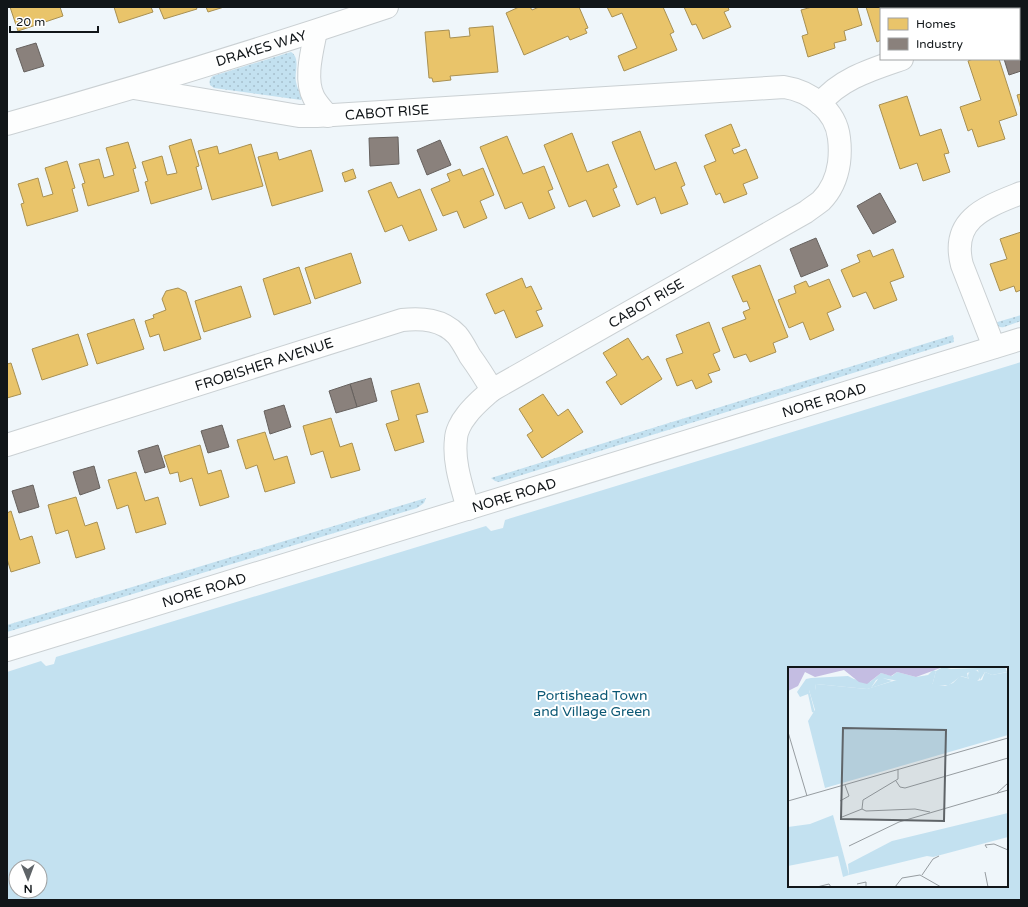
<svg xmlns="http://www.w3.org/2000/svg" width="1028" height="907" font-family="'Varela Round',sans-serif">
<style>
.grass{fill:url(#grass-dots)}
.green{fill:#c3e1f0;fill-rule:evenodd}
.homes{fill:#e9c46a;stroke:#a89052}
.industry{fill:#8a817c;stroke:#66615e}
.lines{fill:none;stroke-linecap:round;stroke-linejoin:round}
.street-casing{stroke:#cad0d3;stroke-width:24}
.secondary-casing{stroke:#cad0d3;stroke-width:24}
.street{stroke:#fdfefe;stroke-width:22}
.secondary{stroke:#fdfefe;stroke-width:22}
.labels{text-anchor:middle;stroke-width:4;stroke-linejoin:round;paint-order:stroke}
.street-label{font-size:14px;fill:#111619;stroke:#fff}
.park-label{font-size:14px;fill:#0c5875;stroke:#fff}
.inset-road{fill:none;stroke:#969ca0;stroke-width:1}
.view{fill:#5f6468;fill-opacity:0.15;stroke:#5f6468;stroke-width:2}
.inset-edge{fill:none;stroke:#111619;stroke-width:2}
</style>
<defs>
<pattern id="grass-dots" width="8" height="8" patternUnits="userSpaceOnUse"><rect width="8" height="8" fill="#c3e1f0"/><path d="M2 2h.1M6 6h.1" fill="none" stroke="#a6c0cd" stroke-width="1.8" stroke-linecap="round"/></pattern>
</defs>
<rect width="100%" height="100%" fill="#eff6fa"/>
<g class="grass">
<path d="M 291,52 C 301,58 294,73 296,82 C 297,88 300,92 302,97 L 301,100 L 214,88 L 210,85 C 209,81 210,78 213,76 Z"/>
<path d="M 1021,315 L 1021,321 L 1004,327 C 1000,328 997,326 994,323 Z"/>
<path d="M 953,335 L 954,342 L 499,482 L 495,481 L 491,478 Z"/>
<path d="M 426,498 L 424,503 L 417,508 L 7,632 L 7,625 Z"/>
</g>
<path class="green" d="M 1021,362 L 1021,900 L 7,900 L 7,672 L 41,661 L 46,666 L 54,664 L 56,657 L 486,526 L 491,531 L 503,528 L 505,520 ZM 789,668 L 1007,668 L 1007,886 L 789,886 ZM 16,867 L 40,867 L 40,891 L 16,891 Z"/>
<g class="homes">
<path d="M 10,7 L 60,7 L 63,16 L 18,31 Z"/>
<path d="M 114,7 L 151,7 L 153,12 L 119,23 Z"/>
<path d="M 159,7 L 196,7 L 197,9 L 164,19 Z"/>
<path d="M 206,7 L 224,7 L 208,12 Z"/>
<path d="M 519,7 L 530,7 L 532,10 L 539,7 L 579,7 L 588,28 L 585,29 L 587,33 L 570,40 L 568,36 L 524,55 L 506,13 Z"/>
<path d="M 607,7 L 663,7 L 674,32 L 670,34 L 677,50 L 624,71 L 618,56 L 637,48 L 622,13 L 612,17 Z"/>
<path d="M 684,7 L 728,7 L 729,10 L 724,12 L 731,27 L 703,39 L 696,24 L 692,25 Z"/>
<path d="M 812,7 L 857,7 L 862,25 L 844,31 L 846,40 L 834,43 L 835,48 L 808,57 L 802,36 L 808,34 L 801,10 Z"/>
<path d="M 866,7 L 910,7 L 911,9 L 881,9 L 881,40 L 877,42 Z"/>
<path d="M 917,7 L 961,7 L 962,9 L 917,9 Z"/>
<path d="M 493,26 L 498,72 L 450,76 L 451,80 L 433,82 L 432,78 L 429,78 L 425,32 L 449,30 L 450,38 L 470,36 L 469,28 Z"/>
<path d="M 973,59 L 999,59 L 1017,115 L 999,121 L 1005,139 L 978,147 L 972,129 L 968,131 L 960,107 L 981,100 L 968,61 Z"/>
<path d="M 1021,94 L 1021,109 L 1017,95 Z"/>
<path d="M 907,96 L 920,136 L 941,129 L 949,153 L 944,154 L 950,172 L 923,181 L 917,163 L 900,169 L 879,105 Z"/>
<path d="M 731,124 L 740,146 L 732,149 L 734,154 L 746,149 L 758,178 L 743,184 L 747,194 L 724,203 L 720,193 L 716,195 L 704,166 L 716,161 L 705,135 Z"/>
<path d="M 640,131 L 655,170 L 676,162 L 685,185 L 681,187 L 688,204 L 661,214 L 655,197 L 637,205 L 612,142 Z"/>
<path d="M 572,133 L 587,172 L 608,164 L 617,187 L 613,189 L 620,206 L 593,217 L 586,200 L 569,207 L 544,145 Z"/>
<path d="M 507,136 L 523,174 L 544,166 L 553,189 L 548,191 L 555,208 L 529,219 L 522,202 L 505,209 L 480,147 Z"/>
<path d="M 191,139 L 199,166 L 196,167 L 202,189 L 151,204 L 145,182 L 148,181 L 142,162 L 162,156 L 167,175 L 177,173 L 169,146 Z"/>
<path d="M 128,142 L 136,168 L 133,169 L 139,191 L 88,206 L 82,184 L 85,183 L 79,164 L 99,159 L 104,178 L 114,175 L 106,148 Z"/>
<path d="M 251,144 L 263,186 L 212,200 L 198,151 L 217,146 L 219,154 Z"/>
<path d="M 311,150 L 323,191 L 272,206 L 258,157 L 277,152 L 279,160 Z"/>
<path d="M 67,161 L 75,188 L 72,189 L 78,211 L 27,226 L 21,204 L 24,203 L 18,184 L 38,178 L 43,197 L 53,194 L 45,168 Z"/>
<path d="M 483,168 L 494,195 L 480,201 L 487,218 L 464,228 L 457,211 L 443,216 L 431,189 L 450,181 L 447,174 L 460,169 L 463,176 Z"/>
<path d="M 353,169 L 356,178 L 345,182 L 342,173 Z"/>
<path d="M 391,182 L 398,198 L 420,189 L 437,230 L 409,241 L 402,225 L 385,232 L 368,191 Z"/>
<path d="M 1021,232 L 1021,290 L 1016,292 L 1014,286 L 1000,291 L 990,264 L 1007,259 L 1000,239 Z"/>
<path d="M 893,249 L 904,277 L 890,282 L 897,300 L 874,309 L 866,292 L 853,297 L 841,270 L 860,262 L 857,255 L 870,250 L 873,257 Z"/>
<path d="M 351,253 L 361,283 L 315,299 L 305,268 Z"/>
<path d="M 760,265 L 788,337 L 773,343 L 776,352 L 750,362 L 746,354 L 734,358 L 722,328 L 746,319 L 743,312 L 750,309 L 747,301 L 743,302 L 732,276 Z"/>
<path d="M 299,267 L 311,303 L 274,315 L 263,279 Z"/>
<path d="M 522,278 L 526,288 L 531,286 L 542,309 L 536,311 L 543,326 L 516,338 L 504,310 L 495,314 L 486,294 Z"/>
<path d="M 829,279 L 841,307 L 827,313 L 834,330 L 810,340 L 803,322 L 789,328 L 778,300 L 796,293 L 794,286 L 806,281 L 809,287 Z"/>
<path d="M 241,286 L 251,317 L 204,332 L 195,301 Z"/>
<path d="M 178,288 L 186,292 L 201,339 L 164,351 L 159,334 L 150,337 L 145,321 L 154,318 L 153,315 L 166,310 L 162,299 L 166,291 Z"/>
<path d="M 134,319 L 144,349 L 97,364 L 87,334 Z"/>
<path d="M 709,322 L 720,351 L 713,354 L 720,370 L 708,374 L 712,382 L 696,389 L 692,380 L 677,386 L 666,359 L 683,353 L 676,335 Z"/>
<path d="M 78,334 L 88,365 L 42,380 L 32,349 Z"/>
<path d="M 628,338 L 642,360 L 648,356 L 662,379 L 621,405 L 606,382 L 617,375 L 603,353 Z"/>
<path d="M 11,363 L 21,394 L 7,398 L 7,364 Z"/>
<path d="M 419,383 L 428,412 L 416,415 L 424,442 L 395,451 L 386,424 L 399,420 L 391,391 Z"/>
<path d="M 543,394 L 558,416 L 568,409 L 583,432 L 542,458 L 527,435 L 533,431 L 519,409 Z"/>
<path d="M 331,418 L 340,447 L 352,443 L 360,470 L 331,478 L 323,451 L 311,455 L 303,426 Z"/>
<path d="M 265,432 L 274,460 L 287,456 L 295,483 L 265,492 L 257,465 L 246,469 L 237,440 Z"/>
<path d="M 200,445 L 208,474 L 221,470 L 229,497 L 200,506 L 192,478 L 180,482 L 178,472 L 170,474 L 164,456 Z"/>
<path d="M 136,472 L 145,501 L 158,497 L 166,524 L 136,533 L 128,505 L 117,509 L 108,480 Z"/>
<path d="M 76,497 L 85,526 L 97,522 L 105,549 L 76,558 L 68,530 L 56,534 L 48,505 Z"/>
<path d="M 11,511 L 20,540 L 32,536 L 40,563 L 11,572 L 7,559 L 7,513 Z"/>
</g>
<g class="industry">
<path d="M 1021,42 L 1021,71 L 1009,75 L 1004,59 L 1019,59 L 1019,43 Z"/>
<path d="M 36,43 L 44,66 L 24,72 L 16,49 Z"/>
<path d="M 398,137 L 399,164 L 370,166 L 369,138 Z"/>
<path d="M 440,140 L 451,165 L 427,175 L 417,150 Z"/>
<path d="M 880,193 L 896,222 L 873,234 L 857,206 Z"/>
<path d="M 816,238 L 828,266 L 801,277 L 790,249 Z"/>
<path d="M 371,378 L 377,401 L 357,407 L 350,384 Z"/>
<path d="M 350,384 L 357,407 L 336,413 L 329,391 Z"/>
<path d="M 284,405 L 291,427 L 270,434 L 264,411 Z"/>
<path d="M 222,425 L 229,447 L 208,453 L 201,431 Z"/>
<path d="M 158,445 L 165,467 L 145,473 L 138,451 Z"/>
<path d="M 94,466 L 100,488 L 80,495 L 73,472 Z"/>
<path d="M 33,485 L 39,507 L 19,513 L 12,491 Z"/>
</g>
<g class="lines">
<g class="street-casing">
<g id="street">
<path d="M 1019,26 L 1020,26"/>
<path d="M 316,31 C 312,51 304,80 314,98 C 318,105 323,110 328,116"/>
<path d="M 134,88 L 299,116 L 317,116 L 784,87 C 810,91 836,110 839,138 C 840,146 840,155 839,163 C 837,177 831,191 821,201 C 816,205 811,208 806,212 L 492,390 C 483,398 473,406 466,416 C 461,422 456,432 456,439 C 453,462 462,487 468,509"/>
<path d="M 820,104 C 839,79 873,69 902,59"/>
<path d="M 7,124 C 135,88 262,49 387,7"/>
<path d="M 994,347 L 962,265 C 950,219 986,207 1021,193"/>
<path d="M 7,445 L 402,320 C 422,318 442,319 457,335 C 462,341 466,349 470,356 C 478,367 485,378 492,390"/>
</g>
</g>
<g class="secondary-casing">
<path id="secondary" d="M 7,650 L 1021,339"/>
</g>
<use href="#street" class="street"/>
<use href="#secondary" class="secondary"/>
</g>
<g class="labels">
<g class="street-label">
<text transform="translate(261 48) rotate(-17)" y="5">DRAKES WAY</text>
<text transform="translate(387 112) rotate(-4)" y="5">CABOT RISE</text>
<text transform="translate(646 303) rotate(-30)" y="5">CABOT RISE</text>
<text transform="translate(264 364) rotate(-18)" y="5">FROBISHER AVENUE</text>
<text transform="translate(824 400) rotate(-17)" y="5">NORE ROAD</text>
<text transform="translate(514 495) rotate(-17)" y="5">NORE ROAD</text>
<text transform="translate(204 590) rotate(-17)" y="5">NORE ROAD</text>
</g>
<g class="park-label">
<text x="592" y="700">Portishead Town<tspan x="592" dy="16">and Village Green</tspan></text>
</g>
</g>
<g transform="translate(788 667)">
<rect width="220" height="220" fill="#eff6fa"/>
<path d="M 155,0 L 163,2 L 217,0 L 219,5 L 204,8 L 197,5 L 192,13 L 190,3 L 179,6 L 180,11 L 173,9 L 161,18 L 144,19 L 148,4 ZM 91,11 L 95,11 L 104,14 L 83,21 Z" fill="#c3e1f0"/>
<path d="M 145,3 L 148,4 L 144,19 L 93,11 L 88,13 L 83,21 L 79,22 L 28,17 L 27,23 L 21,23 L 27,46 L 24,45 L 20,27 L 12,30 L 9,25 L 18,12 L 23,11 L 60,9 L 66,12 L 82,15 L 93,6 L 104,9 L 109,5 L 128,10 L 140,8 ZM180 9a6 6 0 1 1 12 0a6 6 0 1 1-12 0ZM 45,148 L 61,208 L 55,210 L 50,189 L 0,199 L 0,160 L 22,157 Z" fill="#c3e1f0"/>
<path d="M 197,5 L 204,8 L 220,5 L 220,68 L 37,121 L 20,54 L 27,43 L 21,23 L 27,23 L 28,17 L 79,22 L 112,12 L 157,19 L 165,16 L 172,9 L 189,14 L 194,13 ZM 220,146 L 220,170 L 145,190 L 139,189 L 61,208 L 60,197 L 104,174 Z" fill="#c3e1f0"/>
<path d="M 0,0 L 155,0 L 128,10 L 109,5 L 103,9 L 93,6 L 79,17 L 71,15 L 56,3 L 27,10 L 17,5 L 10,19 L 0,24 Z" fill="#c4bde2"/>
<path class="inset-road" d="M 0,65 L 19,129M 110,102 L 110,112 L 75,133 L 74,142 L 78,144 L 127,142 L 142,145M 108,114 L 112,120 L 117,121 L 220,91M 209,126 L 220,116M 0,134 L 220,71M 52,134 L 61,129 L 57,118M 54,150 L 74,142M 61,179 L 111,155 L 220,123M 199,181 L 197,178 L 206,177 L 220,183M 197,205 L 200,220M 134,208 L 145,192 L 151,189M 69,217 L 78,215 L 78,220M 29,220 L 41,217 L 43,220M 107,220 L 114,211 L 132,208 L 153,220"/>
<path class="view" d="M 55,61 L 158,63 L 156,154 L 53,152 Z"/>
<rect width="220" height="220" class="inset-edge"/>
</g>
<rect width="1028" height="907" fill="none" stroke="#111619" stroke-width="16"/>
<rect x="880" y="8" width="140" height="52" fill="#ffffff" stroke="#a0a2a3"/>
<rect x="888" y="18" width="20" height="12" fill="#e9c46a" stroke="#a0a2a3"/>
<text x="916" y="28" font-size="12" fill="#111619">Homes</text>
<rect x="888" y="38" width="20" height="12" fill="#8a817c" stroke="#a0a2a3"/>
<text x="916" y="48" font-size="12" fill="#111619">Industry</text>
<g transform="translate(28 879) rotate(179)"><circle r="19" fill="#ffffff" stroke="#a0a2a3"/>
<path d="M0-3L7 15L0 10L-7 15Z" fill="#5f6468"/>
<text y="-6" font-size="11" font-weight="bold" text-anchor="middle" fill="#111619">N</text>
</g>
<path d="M10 26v6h88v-6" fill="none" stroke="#111619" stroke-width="2"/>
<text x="16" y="26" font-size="12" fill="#111619" stroke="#ffffff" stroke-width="3" paint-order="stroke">20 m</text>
</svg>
